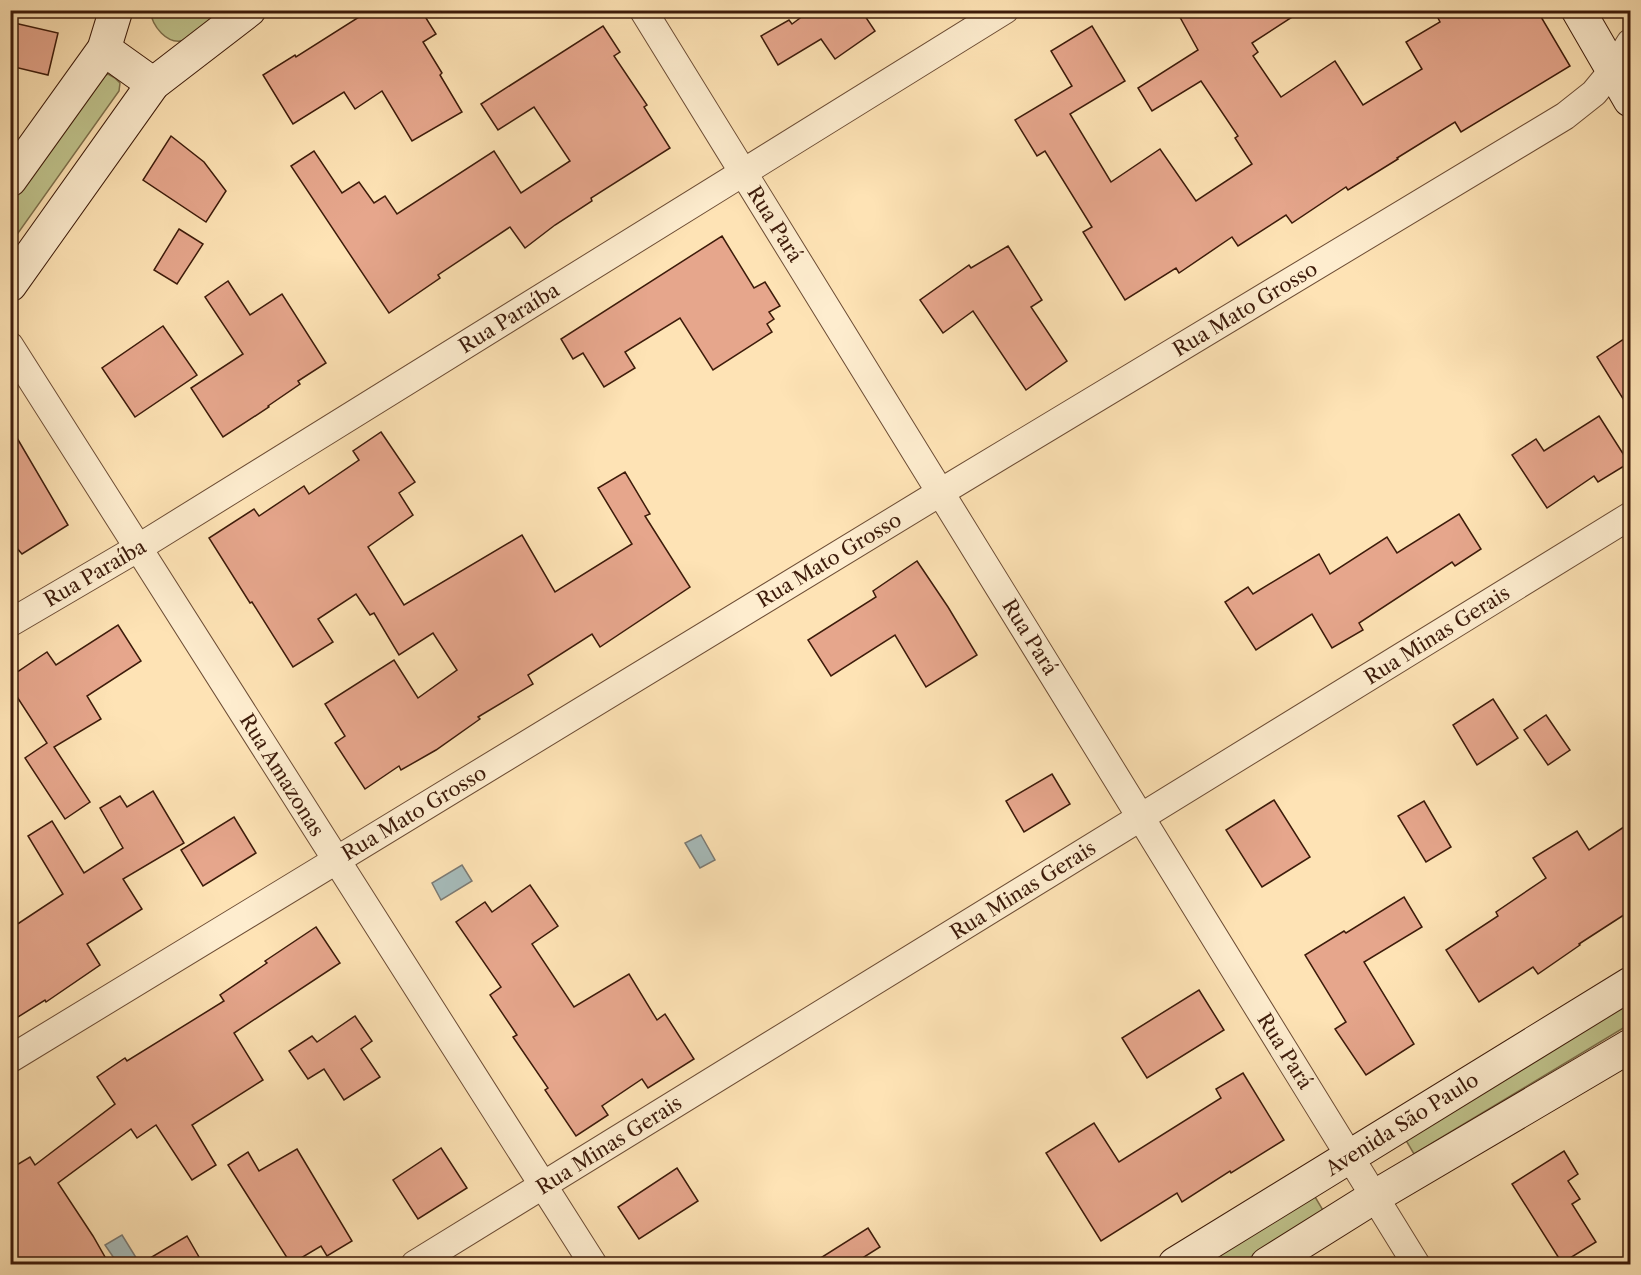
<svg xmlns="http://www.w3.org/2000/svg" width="1641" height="1275" font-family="'Libre Caslon Text',serif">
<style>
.green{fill:#c0c48d;stroke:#7e704c;stroke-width:1.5}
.water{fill:#a6bbba;stroke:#7c7b74;stroke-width:1.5}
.building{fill:#e6a68c;stroke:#3d1b0a;stroke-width:1.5}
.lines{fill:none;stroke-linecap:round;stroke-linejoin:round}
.street-casing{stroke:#6d4d35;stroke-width:29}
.secondary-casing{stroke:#3d1b0a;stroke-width:35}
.street{stroke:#feedcf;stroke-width:27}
.secondary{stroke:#feedcf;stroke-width:33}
.labels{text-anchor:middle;stroke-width:4.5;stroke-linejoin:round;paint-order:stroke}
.street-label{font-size:20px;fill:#3d1b0a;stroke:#feedcf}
</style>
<rect width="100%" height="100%" fill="#fee3b5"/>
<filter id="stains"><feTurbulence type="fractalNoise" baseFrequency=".00333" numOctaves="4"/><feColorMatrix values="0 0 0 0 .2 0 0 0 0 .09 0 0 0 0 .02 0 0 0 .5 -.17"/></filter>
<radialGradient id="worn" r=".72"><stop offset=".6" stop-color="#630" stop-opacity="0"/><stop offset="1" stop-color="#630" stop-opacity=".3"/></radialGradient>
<g class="green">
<path d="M 150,10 L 212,10 C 211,22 206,26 197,32 C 193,35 189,39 185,40 C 167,46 152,26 150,10 Z"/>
<path d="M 108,74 L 115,78 L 120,83 L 119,91 L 11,243 L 11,200 L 101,77 Z"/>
<path d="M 1630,994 L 1630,1024 L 1414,1154 L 1401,1132 Z"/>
<path d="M 1311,1190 L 1324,1212 L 1240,1264 L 1193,1264 Z"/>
</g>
<g class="water">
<path d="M 701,835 L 715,860 L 700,868 L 685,843 Z"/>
<path d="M 462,865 L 472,881 L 441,900 L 432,883 Z"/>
<path d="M 122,1235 L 140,1264 L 118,1264 L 105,1245 Z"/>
</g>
<g class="building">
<path d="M 370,10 L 421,10 L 436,34 L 423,42 L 442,73 L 440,75 L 462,112 L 412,141 L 382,91 L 355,109 L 344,92 L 293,124 L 263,75 L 295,55 L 296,57 Z"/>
<path d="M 811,10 L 861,10 L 875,31 L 835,59 L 821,39 L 778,65 L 761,36 L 789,20 L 792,24 Z"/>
<path d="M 1176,10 L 1303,10 L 1252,43 L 1258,52 L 1253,56 L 1281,97 L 1335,61 L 1363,105 L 1422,69 L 1406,42 L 1440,22 L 1434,10 L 1537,10 L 1570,66 L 1461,132 L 1455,122 L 1397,158 L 1398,159 L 1348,190 L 1346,187 L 1292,223 L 1286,215 L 1238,246 L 1232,237 L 1179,273 L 1176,268 L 1125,300 L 1083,232 L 1092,227 L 1045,151 L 1037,156 L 1015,120 L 1072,86 L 1051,51 L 1092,26 L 1125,81 L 1070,114 L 1111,182 L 1160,149 L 1196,201 L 1252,164 L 1235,138 L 1238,136 L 1201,81 L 1152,111 L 1138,88 L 1198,50 Z"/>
<path d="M 10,22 L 58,33 L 48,75 L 10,66 Z"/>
<path d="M 603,26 L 620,52 L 614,56 L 647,105 L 644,107 L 670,148 L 591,198 L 592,201 L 555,225 L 525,248 L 510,227 L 438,275 L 440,278 L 389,313 L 291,166 L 314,151 L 342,193 L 359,182 L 374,203 L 385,196 L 397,214 L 494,151 L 521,193 L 570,161 L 534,107 L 498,130 L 481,104 Z"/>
<path d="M 171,136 L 204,162 L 226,191 L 206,222 L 143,180 Z"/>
<path d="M 179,229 L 203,244 L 177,284 L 154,270 Z"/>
<path d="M 722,236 L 754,288 L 765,282 L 780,306 L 769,312 L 774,319 L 767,324 L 772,332 L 713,370 L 680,318 L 625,352 L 635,368 L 604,387 L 583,353 L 573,359 L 561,339 Z"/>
<path d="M 1008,246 L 1042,300 L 1031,307 L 1067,361 L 1026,390 L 973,311 L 943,333 L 920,300 L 969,265 L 971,268 Z"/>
<path d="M 228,281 L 250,315 L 282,294 L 326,363 L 298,381 L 300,384 L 268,406 L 269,407 L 223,437 L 191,388 L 243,354 L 205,297 Z"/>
<path d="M 163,326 L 197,375 L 135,417 L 102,368 Z"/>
<path d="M 1630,335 L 1630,410 L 1597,357 Z"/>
<path d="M 1599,416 L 1629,463 L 1598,482 L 1594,476 L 1547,508 L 1512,455 L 1536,439 L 1544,451 Z"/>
<path d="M 10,426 L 68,525 L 22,554 L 10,540 Z"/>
<path d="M 381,432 L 415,482 L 399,493 L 413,515 L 368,547 L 404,605 L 522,535 L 555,592 L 632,544 L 598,488 L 625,472 L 650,514 L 645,516 L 690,587 L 600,647 L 592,634 L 528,675 L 533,684 L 478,717 L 480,719 L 436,750 L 401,770 L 399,766 L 365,789 L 335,743 L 345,736 L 325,704 L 394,660 L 418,698 L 457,670 L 433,633 L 399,655 L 374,613 L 370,615 L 356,594 L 318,619 L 333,642 L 293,667 L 252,602 L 250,603 L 209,538 L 254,509 L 259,516 L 304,486 L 309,494 L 359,460 L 353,451 Z"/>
<path d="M 1459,514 L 1481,549 L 1455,566 L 1452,562 L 1359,623 L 1363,630 L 1332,648 L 1312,614 L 1256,650 L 1225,602 L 1248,587 L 1253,594 L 1319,554 L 1330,574 L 1387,537 L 1397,553 Z"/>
<path d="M 917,561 L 948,607 L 977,655 L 926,687 L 895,635 L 831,676 L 808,640 L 876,597 L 873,591 Z"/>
<path d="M 118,625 L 141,661 L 87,696 L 101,719 L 54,747 L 90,802 L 65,819 L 25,758 L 47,743 L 10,686 L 10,677 L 47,652 L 56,665 Z"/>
<path d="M 1493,699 L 1518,738 L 1477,765 L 1453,725 Z"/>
<path d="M 1546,715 L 1570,750 L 1548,765 L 1524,730 Z"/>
<path d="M 1052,774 L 1070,804 L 1024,832 L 1006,801 Z"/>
<path d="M 153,791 L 184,843 L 123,879 L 142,909 L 87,944 L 100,965 L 46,1002 L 45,1000 L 10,1022 L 10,929 L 63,894 L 28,836 L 52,821 L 84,873 L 123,848 L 100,808 L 120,796 L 127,807 Z"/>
<path d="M 1274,800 L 1310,857 L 1262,887 L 1226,830 Z"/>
<path d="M 1424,801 L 1451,847 L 1426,862 L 1398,816 Z"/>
<path d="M 234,817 L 256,853 L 203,886 L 181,850 Z"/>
<path d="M 1630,823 L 1630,911 L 1579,944 L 1580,945 L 1538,974 L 1533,967 L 1479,1002 L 1446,950 L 1498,916 L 1496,912 L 1546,878 L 1533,858 L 1577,831 L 1589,850 Z"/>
<path d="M 530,885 L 558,926 L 532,944 L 574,1007 L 629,974 L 657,1020 L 665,1014 L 694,1059 L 648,1088 L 642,1079 L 602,1106 L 608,1115 L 576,1136 L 545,1090 L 548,1088 L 513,1037 L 517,1035 L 490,995 L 501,987 L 456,922 L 485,902 L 492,912 Z"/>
<path d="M 1404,897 L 1422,927 L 1364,962 L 1414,1044 L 1366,1075 L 1335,1029 L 1346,1022 L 1305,955 L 1344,931 L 1346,933 Z"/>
<path d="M 316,927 L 340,963 L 234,1033 L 263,1080 L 192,1125 L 216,1165 L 192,1180 L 156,1125 L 137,1138 L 131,1129 L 58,1183 L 93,1236 L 109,1264 L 10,1264 L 10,1169 L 30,1157 L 35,1165 L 115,1104 L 97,1077 L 125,1058 L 127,1061 L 224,1001 L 220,995 L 267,963 L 265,961 Z"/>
<path d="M 1199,990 L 1224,1030 L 1147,1078 L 1122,1038 Z"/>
<path d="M 355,1016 L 372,1041 L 361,1049 L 380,1077 L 344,1100 L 324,1069 L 308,1079 L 289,1051 L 312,1036 L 317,1042 Z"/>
<path d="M 1243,1073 L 1284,1140 L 1231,1173 L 1230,1171 L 1182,1202 L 1177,1193 L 1101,1241 L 1046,1153 L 1094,1123 L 1119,1162 L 1221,1098 L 1216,1089 Z"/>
<path d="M 441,1148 L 467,1188 L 418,1219 L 393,1180 Z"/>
<path d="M 297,1149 L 352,1241 L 327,1256 L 321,1246 L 291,1264 L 228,1165 L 248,1152 L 259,1171 Z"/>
<path d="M 1564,1151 L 1578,1174 L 1568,1181 L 1580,1199 L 1572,1204 L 1596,1242 L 1562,1263 L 1512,1184 Z"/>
<path d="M 677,1168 L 698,1201 L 639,1239 L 618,1207 Z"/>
<path d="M 868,1228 L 880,1247 L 853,1264 L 811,1264 Z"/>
<path d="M 187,1236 L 203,1264 L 140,1264 Z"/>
</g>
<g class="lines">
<g class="street-casing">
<g id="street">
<path d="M 643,10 L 1416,1264"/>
<path d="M 10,346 L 593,1264"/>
<path d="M 10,623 L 138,548 L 1005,10"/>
<path d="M 10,1059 L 941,492 L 1565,116 L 1594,93 L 1613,70 L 1630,43"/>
<path d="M 415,1264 L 1630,516"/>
</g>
</g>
<g class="secondary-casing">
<g id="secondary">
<path d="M 1578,10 L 1630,100"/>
<path d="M 104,49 L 153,84"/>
<path d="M 10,180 L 104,49 L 116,10"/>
<path d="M 10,285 L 153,84 L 249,10"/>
<path d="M 1175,1264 L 1630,984"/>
<path d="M 1267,1264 L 1374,1197 L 1630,1046"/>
</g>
</g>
<use href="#street" class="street"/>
<use href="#secondary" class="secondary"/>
</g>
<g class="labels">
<g class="street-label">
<text transform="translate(775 224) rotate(58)" y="7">Rua Pará</text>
<text transform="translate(1245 309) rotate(-31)" y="7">Rua Mato Grosso</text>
<text transform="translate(509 318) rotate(-32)" y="7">Rua Paraíba</text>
<text transform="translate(829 560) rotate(-31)" y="7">Rua Mato Grosso</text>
<text transform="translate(95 573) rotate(-30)" y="7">Rua Paraíba</text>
<text transform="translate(1437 635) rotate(-32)" y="7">Rua Minas Gerais</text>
<text transform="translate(1030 637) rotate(58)" y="7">Rua Pará</text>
<text transform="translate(282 775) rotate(58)" y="7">Rua Amazonas</text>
<text transform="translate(414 813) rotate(-31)" y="7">Rua Mato Grosso</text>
<text transform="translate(1023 890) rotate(-32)" y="7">Rua Minas Gerais</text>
<text transform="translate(1285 1051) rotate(58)" y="7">Rua Pará</text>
<text transform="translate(1402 1124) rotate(-32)" y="7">Avenida São Paulo</text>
<text transform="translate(609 1145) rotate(-32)" y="7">Rua Minas Gerais</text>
</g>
</g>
<rect width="1641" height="1275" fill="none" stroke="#fee3b5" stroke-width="36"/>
<rect x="12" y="12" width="1617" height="1251" fill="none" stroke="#3d1b0a" stroke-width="3"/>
<rect x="18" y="18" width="1605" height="1239" fill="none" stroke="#3d1b0a" stroke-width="1.5"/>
<rect width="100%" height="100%" filter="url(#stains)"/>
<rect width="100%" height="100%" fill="url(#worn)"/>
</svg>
